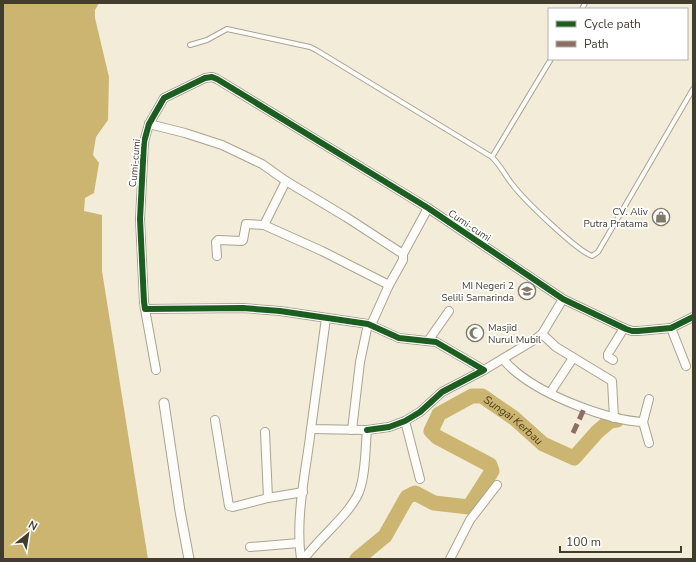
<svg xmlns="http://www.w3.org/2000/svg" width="696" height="562" viewBox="0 0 696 562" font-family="'Nunito Sans',sans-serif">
<rect width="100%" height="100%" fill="#f3ecd8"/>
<!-- water -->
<polygon fill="#ccb571" points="3,3 99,3 95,10 95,18 109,77 108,120 96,137 93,155 99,163 94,193 85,198 84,211 102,215 102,271 148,559 3,559"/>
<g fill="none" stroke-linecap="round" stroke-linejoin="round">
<!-- river -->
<path stroke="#ccb571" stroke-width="15" id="s1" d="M357,559L385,536L407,497L415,493L434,503L469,507L492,471L490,465L437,437L431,431L439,414L472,396H482L514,418L543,444L574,458L597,432L610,421L617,420"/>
<defs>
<g id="service">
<polyline points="582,9 585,3"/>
<path d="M190,45L207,40L227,29L310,47L316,50L492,157C500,165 505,175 512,184C524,200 576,250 592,256L598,252L693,89"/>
<polyline points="492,157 551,59"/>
</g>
<g id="minor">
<polyline points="149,124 185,133 222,145 262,164 286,181 346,217 403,254 403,260 389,285 371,325"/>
<polyline points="286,181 264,225 322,251 389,285"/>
<polyline points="403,254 428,208"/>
<polyline points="217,256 216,242 218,240 242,241 243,240 246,224 264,225"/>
<polyline points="145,309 156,370"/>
<polyline points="671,328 686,366"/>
<polyline points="542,334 556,347 612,381 614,418"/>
<polyline points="428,341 449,311"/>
<path d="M503,359C507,364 511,368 516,372C545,396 606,420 643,422L649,443"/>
<polyline points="613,360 608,357 608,354 624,328"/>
<polyline points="484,370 534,340 542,334 563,299"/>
<polyline points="550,393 573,358"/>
<polyline points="215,420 229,506 233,507 268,498 303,492"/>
<polyline points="405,421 420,479"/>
<polyline points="643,422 649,399"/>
<polyline points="352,430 360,362 368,324"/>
<polyline points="367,430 389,427 405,421 420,412 442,392 484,370 436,342 399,338 368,324 280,311 243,308 145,309 144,302 140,219 144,142 149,124 164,98 205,78 212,77 217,79 428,208 563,299 626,329 632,331 638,331 671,328 693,317"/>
<polyline points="265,432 268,498"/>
<polyline points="250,547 299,543"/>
<path d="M301,559C295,517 306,471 311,429"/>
<path d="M304,559C319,538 350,514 359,492C366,473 365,450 367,430L311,429L326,318"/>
<polyline points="450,559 470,520 497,485"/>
</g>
<polyline id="tertiary" points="164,403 180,511 189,559"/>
</defs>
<!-- service casing -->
<use href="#service" stroke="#a8a394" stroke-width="6"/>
<!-- minor casing -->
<use href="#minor" stroke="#a8a394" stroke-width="10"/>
<!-- tertiary casing -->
<use href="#tertiary" stroke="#a8a394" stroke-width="11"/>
<!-- service -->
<use href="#service" stroke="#fdfcf9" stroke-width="4"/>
<!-- minor -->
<use href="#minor" stroke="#fdfcf9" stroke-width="8"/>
<!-- tertiary -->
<use href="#tertiary" stroke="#fdfcf9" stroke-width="9"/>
<!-- quiet -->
<polyline stroke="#8d6e63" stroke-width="5" stroke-dasharray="10 5" stroke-linecap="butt" points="573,433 584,409"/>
<defs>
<polyline id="cycleway" points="367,430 389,427 405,421 420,412 442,392 484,370 436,342 399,338 368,324 280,311 243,308 145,309 144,302 140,219 144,142 149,124 164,98 205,78 212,77 217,79 428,208 563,299 626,329 632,331 638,331 671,328 693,317"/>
</defs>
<!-- cycleway casing -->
<use href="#cycleway" stroke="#fff" stroke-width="8"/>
<!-- cycleway -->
<use href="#cycleway" stroke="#1b5e20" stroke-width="6"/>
</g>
<!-- icons -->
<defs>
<symbol id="shop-ring" viewBox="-11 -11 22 22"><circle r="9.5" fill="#fff" stroke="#7f7a69" stroke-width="1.5"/><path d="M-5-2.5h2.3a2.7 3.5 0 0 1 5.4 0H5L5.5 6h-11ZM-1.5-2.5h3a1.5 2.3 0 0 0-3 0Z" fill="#7f7a69"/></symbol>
<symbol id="school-ring" viewBox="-11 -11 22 22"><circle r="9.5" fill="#fff" stroke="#7f7a69" stroke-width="1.5"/><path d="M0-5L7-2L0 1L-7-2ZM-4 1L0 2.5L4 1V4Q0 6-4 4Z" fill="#7f7a69"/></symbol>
<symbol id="mosque-ring" viewBox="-11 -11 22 22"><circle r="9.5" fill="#fff" stroke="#7f7a69" stroke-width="1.5"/><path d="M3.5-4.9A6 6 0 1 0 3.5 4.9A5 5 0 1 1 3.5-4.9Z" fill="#7f7a69"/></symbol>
</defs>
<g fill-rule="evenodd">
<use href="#shop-ring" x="651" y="207" width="20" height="20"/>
<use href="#school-ring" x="517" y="281" width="20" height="20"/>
<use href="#mosque-ring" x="465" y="323" width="20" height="20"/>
</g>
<g text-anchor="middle" stroke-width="3.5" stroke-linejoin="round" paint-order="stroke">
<!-- street labels -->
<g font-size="10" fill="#413c2d" stroke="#fff">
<text transform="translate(134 163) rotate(-85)" y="4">Cumi-cumi</text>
<text transform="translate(470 225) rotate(34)" y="4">Cumi-cumi</text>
</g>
<!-- poi labels -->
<g font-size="10" fill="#413c2d" stroke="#fff" text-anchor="end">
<text x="648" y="215">CV. Aliv<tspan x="648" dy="12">Putra Pratama</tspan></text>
<text x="514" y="289">MI Negeri 2<tspan x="514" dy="12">Selili Samarinda</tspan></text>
<text x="488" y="331" text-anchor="start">Masjid<tspan x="488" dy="12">Nurul Mubil</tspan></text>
</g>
<!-- water labels -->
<g font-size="11" font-style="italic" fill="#473b15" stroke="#fff">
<text dy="4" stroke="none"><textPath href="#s1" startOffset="370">Sungai Kerbau</textPath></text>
</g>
</g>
<!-- border -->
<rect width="696" height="562" fill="none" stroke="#413c2d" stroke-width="8"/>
<!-- legend -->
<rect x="548" y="8" width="140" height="52" fill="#ffffff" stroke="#b3b1ab"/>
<rect x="556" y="21" width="20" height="6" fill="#1b5e20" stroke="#b3b1ab"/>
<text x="584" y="28" font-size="12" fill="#413c2d">Cycle path</text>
<rect x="556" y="41" width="20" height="6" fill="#8d6e63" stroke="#b3b1ab"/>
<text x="584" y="48" font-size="12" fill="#413c2d">Path</text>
<!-- north arrow -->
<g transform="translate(28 534) rotate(30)" stroke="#ffffff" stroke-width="3" paint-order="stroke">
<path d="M0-3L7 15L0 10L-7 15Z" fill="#413c2d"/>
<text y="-6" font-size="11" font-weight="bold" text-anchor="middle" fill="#413c2d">N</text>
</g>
<!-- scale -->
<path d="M560 546v6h121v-6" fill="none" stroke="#413c2d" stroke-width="2"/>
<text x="566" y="546" font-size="12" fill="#413c2d" stroke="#ffffff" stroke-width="3" paint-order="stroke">100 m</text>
</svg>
